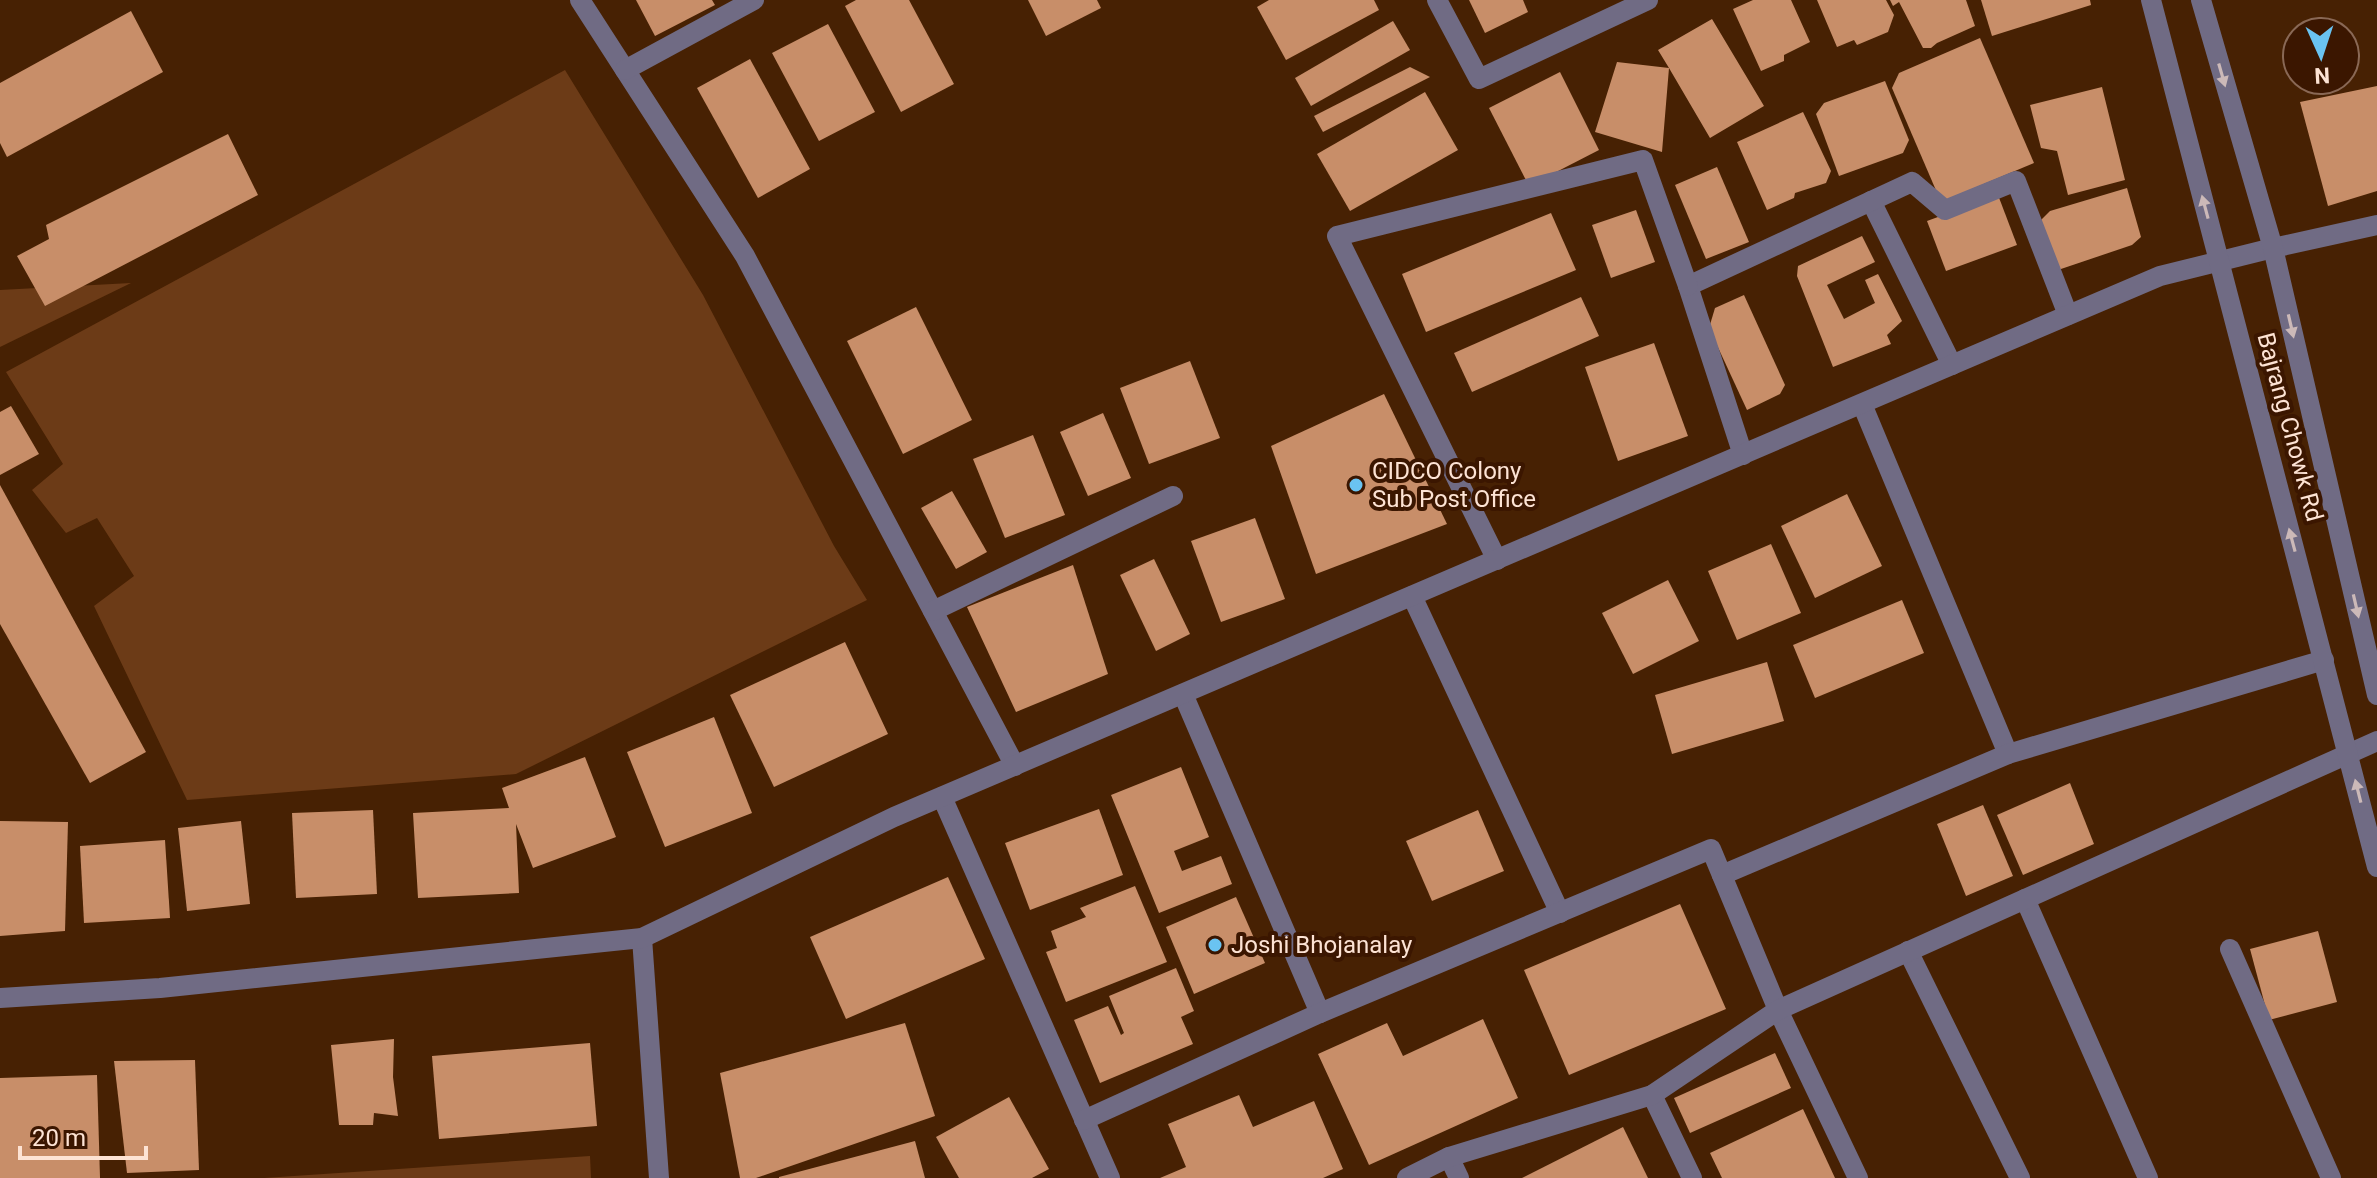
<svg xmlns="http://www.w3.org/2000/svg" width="2377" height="1178" viewBox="0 0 2377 1178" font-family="Roboto,sans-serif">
<rect width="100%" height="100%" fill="#472103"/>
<!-- green -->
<g fill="#6c3b17">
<polygon points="565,70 703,295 834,546 867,600 516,774 187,800 94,606 134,576 97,518 66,533 32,490 63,464 6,372"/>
<polygon points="131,283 0,347 0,290"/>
<polygon points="590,1156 591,1178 264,1178"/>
</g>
<!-- building -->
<g fill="#c88e69">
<polygon points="636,0 712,0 715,5 655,36"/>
<polygon points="856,0 909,0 954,84 901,112 845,6"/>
<polygon points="1028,0 1097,0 1101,8 1046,36"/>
<polygon points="1269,0 1374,0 1379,10 1286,60 1257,7"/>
<polygon points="1469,0 1523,0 1528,12 1485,33"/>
<polygon points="1753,0 1791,0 1810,42 1784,55 1784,61 1761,71 1733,9"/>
<polygon points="1817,0 1886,0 1894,15 1888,32 1857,45 1854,40 1837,47"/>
<polygon points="1890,0 1966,0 1975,26 1937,43 1931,48 1923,48 1899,2 1893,6"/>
<polygon points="1981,0 2090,0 2091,5 1992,36"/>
<polygon points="131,11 163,72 7,157 0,143 0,83"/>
<polygon points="1712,19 1764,106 1710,138 1669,68 1662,152 1595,132 1617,62 1669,68 1658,50"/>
<polygon points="1393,21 1410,50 1311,106 1295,78"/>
<polygon points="828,24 875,112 819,141 772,53"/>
<polygon points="1980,38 2034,163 1941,202 1892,88 1899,73"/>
<polygon points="750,59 810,169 758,198 697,88"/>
<polygon points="1410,67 1430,77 1323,132 1314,116"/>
<polygon points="1560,72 1599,150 1529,186 1489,108"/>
<polygon points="1885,81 1909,140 1903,153 1839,176 1816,114 1824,103"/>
<polygon points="2377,86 2377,191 2328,206 2300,102"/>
<polygon points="2102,87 2125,180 2068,195 2057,151 2041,148 2030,105"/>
<polygon points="1425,92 1458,150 1350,211 1317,154"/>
<polygon points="1803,112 1831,171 1826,183 1795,193 1794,198 1767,210 1737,142"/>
<polygon points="228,134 258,195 45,306 17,256 49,239 46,225"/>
<polygon points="1717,167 1749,242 1706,259 1675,185"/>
<polygon points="2127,188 2141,237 2132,245 2058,270 2041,220 2050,211"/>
<polygon points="1998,195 2017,245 1946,271 1927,221"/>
<polygon points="1636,210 1655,262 1611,278 1592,225"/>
<polygon points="1551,213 1576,270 1426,332 1402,274"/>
<polygon points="1862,236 1875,262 1827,285 1844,319 1875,303 1865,280 1878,274 1902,321 1887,335 1891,344 1833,367 1797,276 1798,266"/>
<polygon points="1744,295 1785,385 1780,394 1747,410 1709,328 1715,308"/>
<polygon points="1581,297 1599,336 1472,392 1454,353"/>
<polygon points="916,307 972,420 903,454 847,341"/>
<polygon points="1654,343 1688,436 1618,461 1585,367"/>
<polygon points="1190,361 1220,438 1149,464 1120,388"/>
<polygon points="1384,394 1447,524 1316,574 1271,446"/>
<polygon points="11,406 39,454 0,475 0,412"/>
<polygon points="1103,413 1131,478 1088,496 1060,432"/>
<polygon points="1033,435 1065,515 1005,538 973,459"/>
<polygon points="0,485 146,752 90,783 0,624"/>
<polygon points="952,491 987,552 956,569 921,508"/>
<polygon points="1847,494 1882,566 1815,598 1781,526"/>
<polygon points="1255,518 1285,599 1221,622 1191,541"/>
<polygon points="1771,544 1801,613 1737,640 1708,571"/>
<polygon points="1154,559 1190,634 1156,651 1120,575"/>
<polygon points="1073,565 1108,674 1016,712 967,607"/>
<polygon points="1668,580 1699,641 1633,674 1602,613"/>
<polygon points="1902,600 1924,653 1815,698 1793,645"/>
<polygon points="845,642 888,734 774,787 730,695"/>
<polygon points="1767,662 1784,721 1672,754 1655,695"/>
<polygon points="714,717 752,813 665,847 627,752"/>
<polygon points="585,757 616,837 533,868 516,824 519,893 418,898 413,813 509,808 502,788"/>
<polygon points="1181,767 1209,837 1174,851 1182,871 1221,856 1232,884 1159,913 1111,795"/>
<polygon points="2070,783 2094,844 2023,875 1997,815"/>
<polygon points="1983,805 2013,876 1966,896 1937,824"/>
<polygon points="1099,809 1123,875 1030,910 1005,843"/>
<polygon points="373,810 377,894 296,898 292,813"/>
<polygon points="1478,810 1504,871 1432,901 1406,841"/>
<polygon points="0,821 68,822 65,931 0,936"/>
<polygon points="241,821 250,904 187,911 178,828"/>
<polygon points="165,840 170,918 84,923 80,846"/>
<polygon points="948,877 985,959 846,1019 810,937"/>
<polygon points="1135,886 1167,962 1066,1002 1046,952 1057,948 1051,931 1086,917 1080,908"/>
<polygon points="1236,897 1265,963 1194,994 1166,927"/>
<polygon points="1680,904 1726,1009 1569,1075 1524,970"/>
<polygon points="2318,931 2337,1002 2269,1020 2250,949"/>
<polygon points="1176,968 1194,1011 1181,1017 1193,1044 1100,1083 1074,1020 1108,1006 1121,1035 1124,1033 1109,996"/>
<polygon points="1483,1019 1518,1098 1369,1165 1318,1054 1387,1023 1403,1056"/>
<polygon points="905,1023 935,1116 756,1178 740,1178 720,1073"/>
<polygon points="394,1039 393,1077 398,1116 374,1113 373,1125 339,1125 331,1045"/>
<polygon points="590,1043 597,1126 439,1139 432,1056"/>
<polygon points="1775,1053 1791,1088 1690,1133 1674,1098"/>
<polygon points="195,1060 199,1170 127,1173 114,1061"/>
<polygon points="97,1075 100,1178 0,1178 0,1078"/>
<polygon points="1239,1095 1253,1127 1314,1101 1343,1169 1323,1178 1160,1178 1186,1167 1168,1124"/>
<polygon points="1009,1097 1049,1169 1032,1178 959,1178 936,1137"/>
<polygon points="1803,1109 1835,1178 1722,1178 1710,1153"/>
<polygon points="1623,1127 1648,1178 1522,1178"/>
<polygon points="915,1141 925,1178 779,1178 779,1177"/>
</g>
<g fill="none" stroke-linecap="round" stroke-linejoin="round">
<!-- minor -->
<g stroke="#706b84" stroke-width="20">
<polyline points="580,0 745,256 1015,766"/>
<polyline points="1437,0 1479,79 1648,0"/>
<polyline points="625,70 754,0"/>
<polyline points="1871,201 1952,365"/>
<polyline points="1862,404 2008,754"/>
<polyline points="1743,455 1688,286 1912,182 1945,210 2016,181 2068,315"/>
<polyline points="1497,560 1337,236 1643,160 1688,286"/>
<polyline points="1412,596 1560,913"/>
<polyline points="933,611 1173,496"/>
<polyline points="1183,694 1320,1013"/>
<polyline points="942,797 1110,1178"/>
<polyline points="1722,875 2008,754 2324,660"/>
<polyline points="2025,899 2148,1178"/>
<polyline points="642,938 659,1178"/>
<polyline points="2230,949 2331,1178"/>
<polyline points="1908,951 2020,1178"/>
<polyline points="0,998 160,988 642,938 894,817 2160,276 2273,248 2377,225"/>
<polyline points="1652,1095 1692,1178"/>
<polyline points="1084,1120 1320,1013 1711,849 1778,1010 1858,1178"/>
<polyline points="1449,1157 1459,1178"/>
<polyline points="1407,1178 1449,1157 1652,1095 1778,1010 2377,741"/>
</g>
<!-- tertiary -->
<g stroke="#706b84" stroke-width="20">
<polyline points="2151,0 2377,867"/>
<polyline points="2201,0 2273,248 2377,695"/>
</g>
</g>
<!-- one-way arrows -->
<defs><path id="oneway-solid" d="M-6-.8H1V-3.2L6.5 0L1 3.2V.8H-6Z" transform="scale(2)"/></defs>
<g fill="#ccb9b8">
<use href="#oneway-solid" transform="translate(2222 75) rotate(74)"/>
<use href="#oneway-solid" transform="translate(2205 207) rotate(-105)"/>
<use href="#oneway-solid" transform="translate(2291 326) rotate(77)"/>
<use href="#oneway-solid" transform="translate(2292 540) rotate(-105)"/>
<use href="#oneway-solid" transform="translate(2356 606) rotate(77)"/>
<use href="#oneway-solid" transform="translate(2358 791) rotate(-104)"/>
</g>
<!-- markers -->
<g fill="#6ac3f1" stroke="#3b1600" stroke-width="3">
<circle cx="1356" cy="485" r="8"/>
<circle cx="1215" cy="945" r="8"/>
</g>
<g text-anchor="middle" stroke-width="8" stroke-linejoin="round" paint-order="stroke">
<!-- street labels -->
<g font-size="24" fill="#fde3d4" stroke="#3b1600">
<text transform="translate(2290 427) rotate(75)" y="8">Bajrang Chowk Rd</text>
</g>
<!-- poi labels -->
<g font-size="24" fill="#fde3d4" stroke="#3b1600" text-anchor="start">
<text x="1372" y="479">CIDCO Colony<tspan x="1372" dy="28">Sub Post Office</tspan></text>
<text x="1231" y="953">Joshi Bhojanalay</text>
</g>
</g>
<!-- north arrow -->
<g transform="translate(2321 56) rotate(177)"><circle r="38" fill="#3b1600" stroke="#896855" stroke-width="2"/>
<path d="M0-6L14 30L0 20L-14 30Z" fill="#6ac3f1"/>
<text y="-12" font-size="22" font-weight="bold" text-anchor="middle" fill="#fde3d4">N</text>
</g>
<!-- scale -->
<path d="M20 1146v12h126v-12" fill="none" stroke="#fde3d4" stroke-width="4"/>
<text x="32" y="1146" font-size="24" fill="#fde3d4" stroke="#3b1600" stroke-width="6" paint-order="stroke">20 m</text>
</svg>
